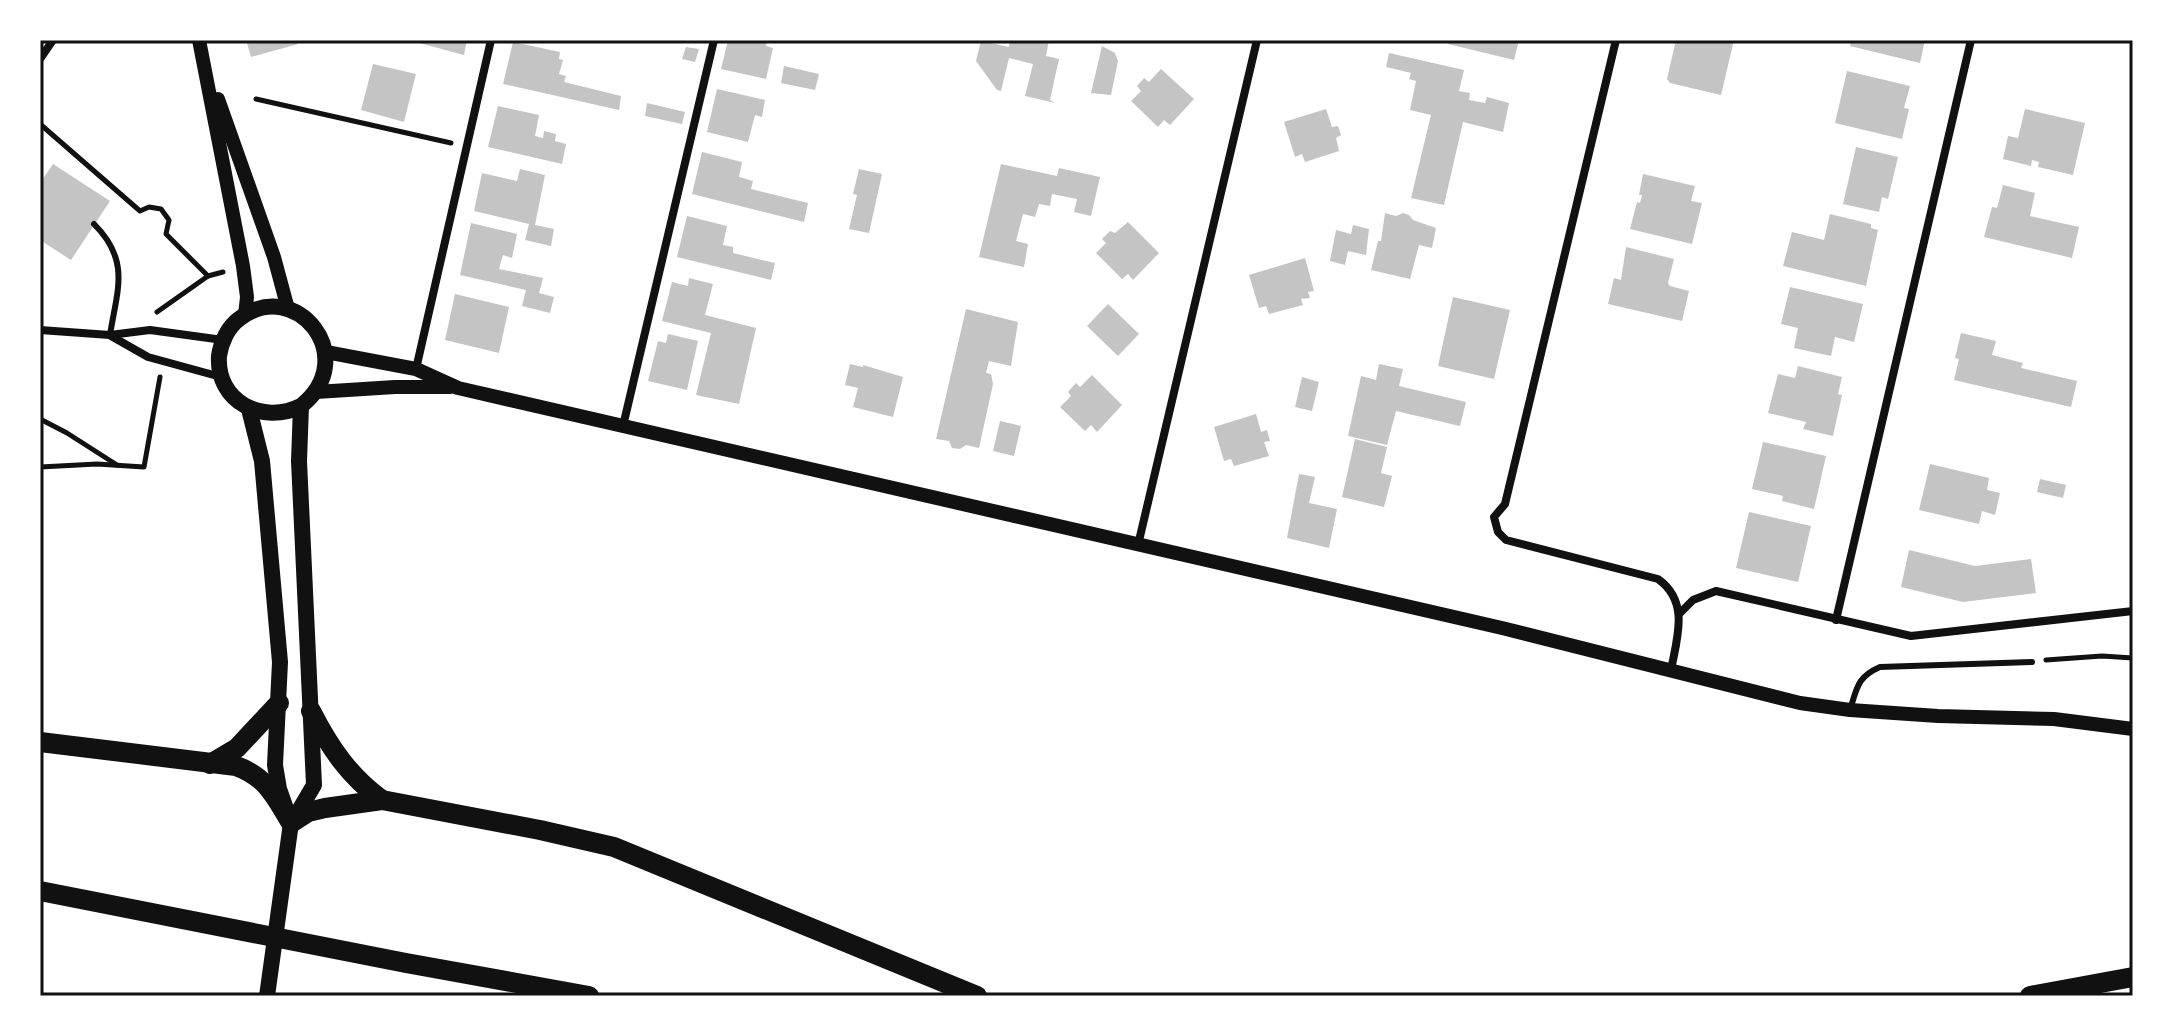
<svg xmlns="http://www.w3.org/2000/svg" width="2173" height="1036" viewBox="0 0 2173 1036" font-family="'Archivo Narrow',sans-serif">
<rect width="100%" height="100%" fill="#fff"/>
<!-- building -->
<g fill="#c4c4c4">
<polygon points="246,40 297,40 298,44 251,57"/>
<polygon points="408,40 467,40 464,55"/>
<polygon points="728,40 767,40 766,46 773,48 766,79 721,69"/>
<polygon points="1010,40 1049,40 1046,56 1059,59 1050,100 1055,103 1025,96 1033,64 1009,58 1001,91 997,90 976,61 981,41 1009,47"/>
<polygon points="1449,40 1519,40 1514,60 1448,44"/>
<polygon points="1676,40 1734,40 1721,95 1670,83 1667,79"/>
<polygon points="1851,40 1925,40 1920,63 1850,46"/>
<polygon points="513,42 560,52 559,59 563,60 559,74 566,76 564,82 621,96 619,110 503,84"/>
<polygon points="1102,46 1115,53 1118,61 1111,95 1091,93"/>
<polygon points="686,47 699,49 695,62 682,59"/>
<polygon points="1389,53 1464,70 1459,91 1470,93 1469,100 1485,103 1487,97 1509,103 1503,132 1463,122 1444,205 1411,198 1431,115 1410,110 1416,81 1409,79 1411,73 1386,67"/>
<polygon points="373,64 416,74 404,122 361,110"/>
<polygon points="784,66 819,74 815,90 781,83"/>
<polygon points="1161,69 1194,99 1170,125 1164,120 1158,127 1131,101 1141,91 1137,86 1144,78 1149,82"/>
<polygon points="1847,71 1910,86 1904,108 1909,109 1902,139 1835,123"/>
<polygon points="717,89 765,100 762,117 755,115 748,142 707,132"/>
<polygon points="647,103 685,112 682,124 645,116"/>
<polygon points="498,106 539,115 535,136 543,138 544,131 556,134 555,141 566,144 562,164 488,147"/>
<polygon points="1326,109 1332,127 1338,126 1341,135 1336,138 1339,151 1305,162 1302,154 1295,157 1284,122"/>
<polygon points="2025,109 2085,123 2073,175 2038,167 2039,162 2032,160 2031,166 2003,159 2008,136 2018,138"/>
<polygon points="1856,147 1898,157 1888,199 1882,197 1879,212 1843,204"/>
<polygon points="702,152 742,162 739,177 753,181 751,189 808,203 804,222 692,194"/>
<polygon points="53,164 110,201 71,260 40,240 40,183"/>
<polygon points="1001,164 1057,176 1059,168 1100,177 1091,216 1074,212 1077,199 1052,194 1050,206 1039,204 1035,217 1023,214 1016,241 1028,244 1024,267 979,257"/>
<polygon points="520,169 545,175 535,225 554,229 551,246 525,240 529,224 474,211 482,173 517,181"/>
<polygon points="859,169 882,174 869,233 849,229 857,195 853,194"/>
<polygon points="1643,174 1695,186 1691,201 1702,203 1692,244 1630,229 1637,202 1640,203 1642,195 1639,195"/>
<polygon points="2003,185 2035,193 2030,216 2079,227 2072,258 1984,237 1992,207 1997,208"/>
<polygon points="1385,213 1396,216 1403,213 1409,215 1413,220 1436,228 1432,248 1419,245 1410,279 1371,270 1378,241 1381,241"/>
<polygon points="1830,214 1871,224 1871,228 1878,230 1866,286 1783,266 1792,232 1824,240"/>
<polygon points="687,216 727,226 723,245 733,247 733,253 775,263 771,280 677,257"/>
<polygon points="1128,222 1159,253 1133,280 1128,274 1122,279 1096,253 1106,243 1102,239 1110,231 1115,233"/>
<polygon points="471,223 517,234 512,258 503,255 499,269 543,278 539,293 554,297 550,313 522,306 526,290 460,275"/>
<polygon points="1353,225 1369,229 1366,255 1348,251 1345,265 1330,261 1336,230 1351,234"/>
<polygon points="1626,247 1674,259 1668,283 1670,286 1689,291 1682,321 1608,304 1614,278 1621,280"/>
<polygon points="1305,258 1314,291 1308,292 1310,298 1301,299 1303,305 1269,314 1266,306 1259,308 1249,275"/>
<polygon points="689,278 713,284 705,315 756,328 739,404 696,395 711,333 662,321 672,282 688,286"/>
<polygon points="1790,287 1863,304 1854,342 1835,337 1831,356 1794,348 1798,328 1781,324"/>
<polygon points="455,294 509,307 499,353 445,340"/>
<polygon points="1453,297 1510,310 1494,379 1438,366"/>
<polygon points="1108,304 1139,334 1118,356 1087,326"/>
<polygon points="966,309 1018,322 1011,366 989,361 986,373 991,374 993,384 979,448 966,445 960,449 952,448 949,441 936,439"/>
<polygon points="1961,333 1996,341 1992,355 2023,363 2021,368 2077,381 2071,407 1954,380 1959,359 1955,358"/>
<polygon points="668,334 698,341 687,390 648,381 658,341 666,343"/>
<polygon points="850,364 863,367 863,365 903,377 893,417 853,407 858,388 845,385"/>
<polygon points="1379,364 1403,369 1399,386 1466,402 1460,426 1396,411 1387,445 1348,436 1361,376 1376,380"/>
<polygon points="1798,366 1842,377 1838,394 1842,395 1833,436 1803,429 1806,422 1768,413 1778,374 1795,378"/>
<polygon points="1092,375 1122,405 1097,432 1091,425 1085,431 1060,407 1071,396 1068,392 1076,383 1080,387"/>
<polygon points="1302,377 1319,382 1312,411 1295,407"/>
<polygon points="1256,414 1261,432 1267,430 1270,441 1264,442 1269,456 1234,466 1231,459 1224,461 1214,427"/>
<polygon points="1000,421 1021,426 1014,456 993,451"/>
<polygon points="1355,439 1387,447 1381,473 1392,476 1384,507 1342,497"/>
<polygon points="1763,442 1826,456 1814,509 1782,501 1783,496 1752,489"/>
<polygon points="1930,464 1989,478 1987,490 2000,493 1995,515 1982,511 1979,524 1919,510"/>
<polygon points="1299,474 1315,477 1309,503 1337,509 1329,548 1287,538"/>
<polygon points="2040,479 2066,485 2063,498 2037,492"/>
<polygon points="1749,512 1811,526 1798,582 1736,568"/>
<polygon points="1909,550 1975,566 2031,559 2036,593 1963,602 1901,587"/>
</g>
<g fill="none" stroke-linecap="round" stroke-linejoin="round">
<!-- path -->
<g stroke="#111" stroke-width="5">
<polyline points="256,99 451,143"/>
<polyline points="40,124 140,211 149,207 161,209 169,220 166,234 208,276"/>
<polyline points="157,312 208,276 223,272"/>
<polyline points="40,419 67,433 117,465"/>
<polyline points="40,467 97,464 144,467 160,377"/>
<polyline points="2046,660 2102,656 2133,658"/>
</g>
<!-- service -->
<g stroke="#111" stroke-width="6">
<path d="M94,224C131,261 117,290 110,335"/>
<path d="M1850,710C1857,688 1857,677 1880,667L2032,662"/>
</g>
<!-- minor -->
<g stroke="#111" stroke-width="8">
<path d="M1616,40L1505,504L1494,517L1498,532L1506,540L1658,579C1690,602 1677,638 1671,670"/>
<polyline points="40,59 53,40"/>
<polyline points="40,330 110,335 150,330 223,340"/>
<polyline points="111,336 148,357 221,377"/>
<polyline points="416,369 491,40"/>
<polyline points="623,426 714,40"/>
<polyline points="1138,545 1257,40"/>
<polyline points="1680,613 1693,600 1716,591 1911,636 2133,611"/>
<polyline points="1836,620 1971,40"/>
</g>
<!-- tertiary -->
<g stroke="#111" stroke-width="14">
<polyline points="199,40 243,266 247,297 245,315"/>
<polyline points="218,99 274,257 288,309"/>
<polyline points="326,352 416,369 458,388 1502,628 1800,703 1850,710 1938,716 2054,719 2133,729"/>
<polyline points="316,392 395,387 450,387"/>
</g>
<!-- secondary -->
<g stroke="#111" stroke-width="16">
<polyline points="249,409 262,461 280,662 275,765 279,789 291,823 267,996"/>
<path d="M294,819L314,785L299,461L301,406C362,358 296,275 239,319C228,327 221,342 219,356C216,402 263,425 301,406"/>
</g>
<!-- primary -->
<g stroke="#111" stroke-width="20">
<path d="M311,711C330,748 349,776 382,800"/>
<path d="M40,742L236,766C267,777 275,797 291,823L308,812L325,808L382,800L540,830L614,847L977,996"/>
<polyline points="210,764 237,748 279,703"/>
<polyline points="40,891 406,963 589,996"/>
<polyline points="2030,996 2133,977"/>
</g>
</g>
<!-- border -->
<rect width="2173" height="1036" fill="none" stroke="#ffffff" stroke-width="84"/>
<rect x="42" y="42" width="2089" height="952" fill="none" stroke="#111" stroke-width="3"/>
</svg>
